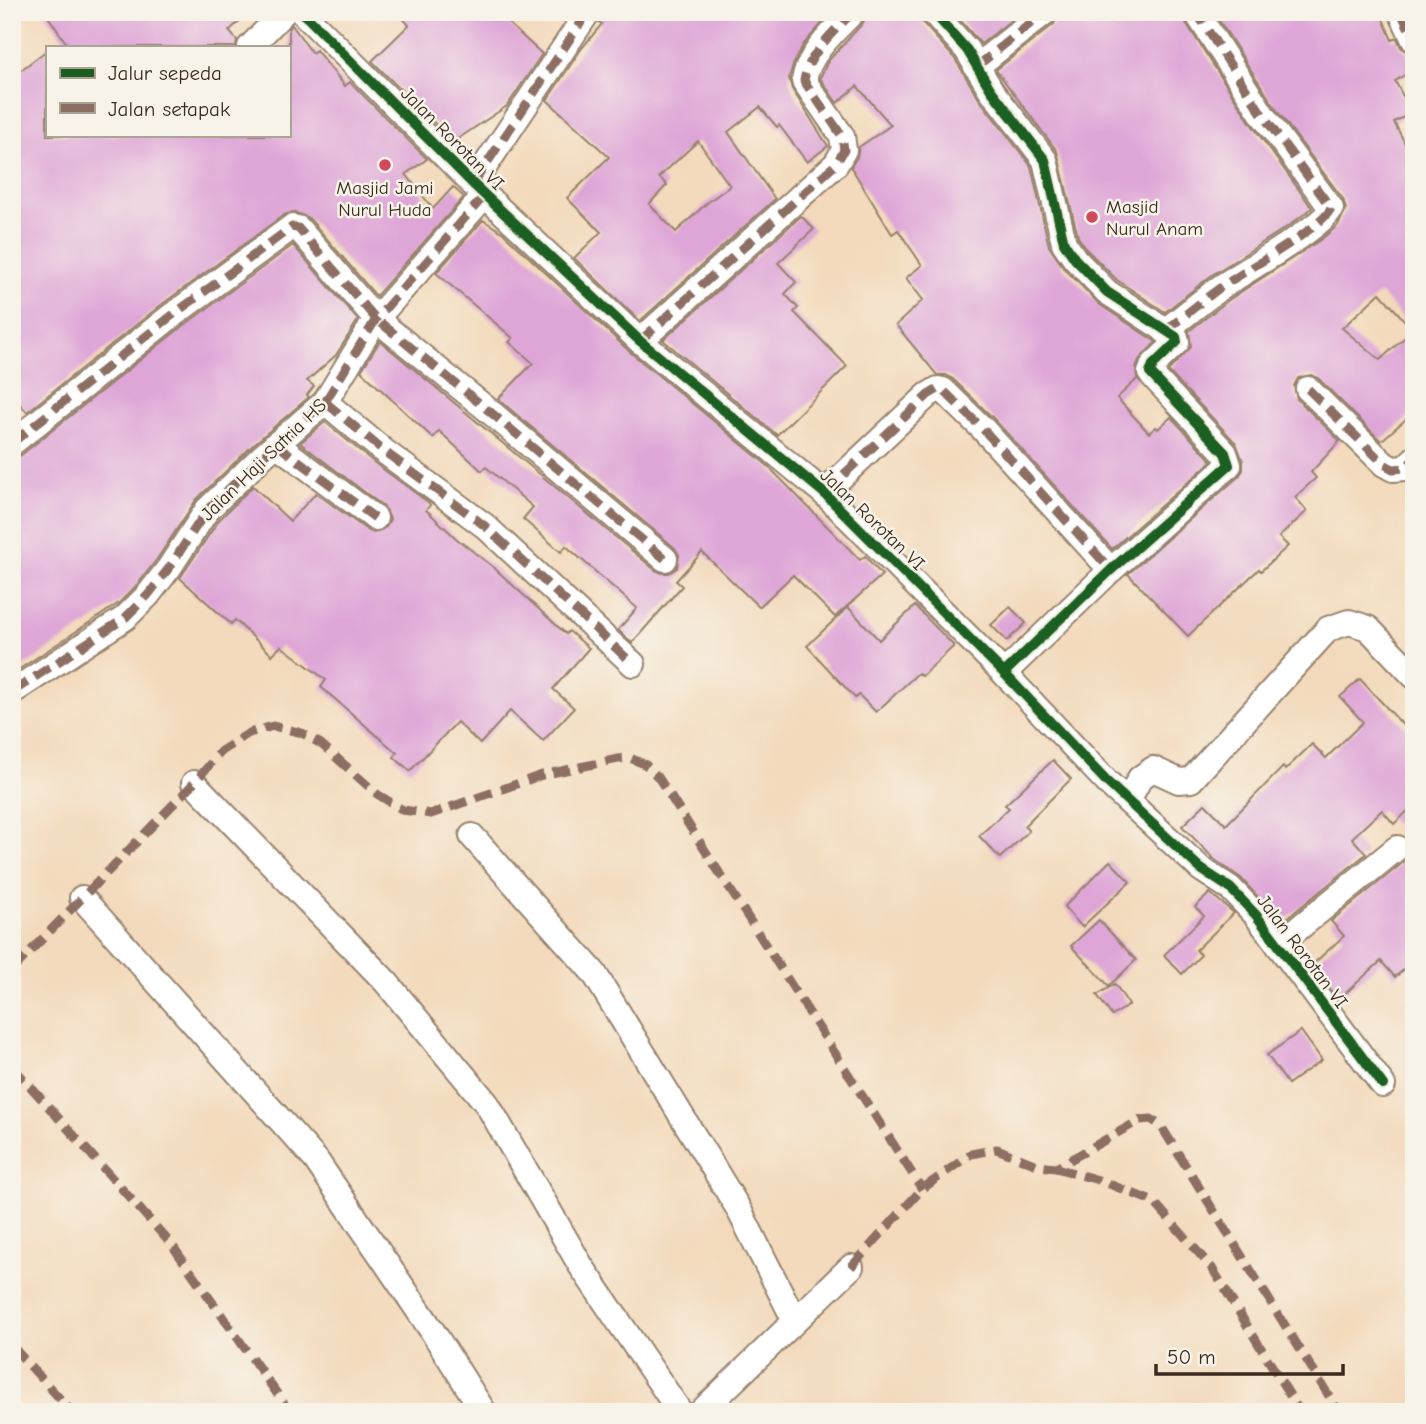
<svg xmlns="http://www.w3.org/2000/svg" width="1426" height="1424" viewBox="0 0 1426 1424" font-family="'Comic Neue',sans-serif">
<rect width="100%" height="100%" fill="#f7f3e8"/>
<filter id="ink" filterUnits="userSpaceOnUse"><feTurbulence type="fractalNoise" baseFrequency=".0143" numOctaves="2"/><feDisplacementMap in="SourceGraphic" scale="14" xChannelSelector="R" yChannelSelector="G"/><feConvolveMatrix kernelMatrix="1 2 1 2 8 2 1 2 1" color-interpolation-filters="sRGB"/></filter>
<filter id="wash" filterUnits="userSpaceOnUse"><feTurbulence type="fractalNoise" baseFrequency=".00686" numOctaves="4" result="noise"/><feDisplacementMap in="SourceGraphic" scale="28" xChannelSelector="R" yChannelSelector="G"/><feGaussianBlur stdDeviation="1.57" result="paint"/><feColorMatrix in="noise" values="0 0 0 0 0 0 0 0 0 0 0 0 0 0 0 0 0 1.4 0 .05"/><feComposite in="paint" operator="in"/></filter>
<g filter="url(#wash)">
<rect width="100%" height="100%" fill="#f3dabc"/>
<g id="blocks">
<!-- building -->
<g fill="#dea5d7" fill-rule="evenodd">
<polygon points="45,12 249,12 229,31 237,40 236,47 69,47"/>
<polygon points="397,12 496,12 542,54 507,106 453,142 372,61 409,25"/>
<path d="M603,12H832L803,45L793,65L789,78L792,89L828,146L807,162L779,125L777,127L760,107L728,132L775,199L640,321L574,258L601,232L567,198L609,157L547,100L582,48L602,24L599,22ZM698,141L730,186L708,202L676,232L649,204L667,185L659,177Z"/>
<polygon points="867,12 919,12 922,22 955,59 979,99 1031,166 1049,246 1063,267 1099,304 1156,342 1139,360 1136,368 1137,379 1117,398 1149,433 1156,427 1158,429 1171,417 1212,461 1112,549 994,419 953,379 946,375 937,375 896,325 923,300 906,278 922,265 898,230 892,234 851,167 857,157 859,147 891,125 857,86 837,103 820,78 828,61 863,23"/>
<polygon points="953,12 1021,12 981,44"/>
<polygon points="1060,12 1179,12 1252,125 1312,208 1290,225 1212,275 1165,312 1117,280 1087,250 1078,237 1057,151 996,70 1054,24"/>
<path d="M1216,12H1380L1392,40L1397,38L1401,47L1409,53L1411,71L1395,81L1412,113L1394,122L1414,161V412L1381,441L1318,378L1311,375L1298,378L1294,386L1297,399L1340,441L1311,472L1316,478L1295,497L1307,511L1279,537L1288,546L1261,571L1259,569L1188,636L1128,574L1239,476L1243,470V461L1236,443L1168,371L1191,347L1189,331L1230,299L1323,238L1338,225L1346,209L1343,199L1276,109L1215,14ZM1380,293L1413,330L1380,360L1342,328Z"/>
<polygon points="292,25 312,53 316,50 345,86 350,82 427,159 406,174 433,209 453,187 464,197 376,296 309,218 294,212 284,215 161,305 27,412 12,396 12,77 47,50 47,135 289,135 289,28"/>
<polygon points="801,216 814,229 778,263 796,282 785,294 798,308 794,312 847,366 777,435 663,340"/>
<polygon points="483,220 502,232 630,352 768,466 860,560 865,556 882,575 835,617 793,575 759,607 702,552 676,581 682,586 632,643 618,630 637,608 566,546 561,552 523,519 533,507 486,467 482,471 439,431 433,438 361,371 380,341 655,570 662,573 669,573 677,568 679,555 675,548 498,399 533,363 509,342 513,338 436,273"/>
<polygon points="293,245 358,320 336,355 307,381 314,386 307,395 309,397 254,444 196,500 157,559 137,585 119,603 12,674 12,458 21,455 179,329"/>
<polygon points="325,422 376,464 429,503 430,505 426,510 457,539 492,566 566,634 569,631 589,648 553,689 574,708 543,741 510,711 480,744 457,722 410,771 394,757 397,753 321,687 326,680 281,646 272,655 235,620 231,624 180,578 219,520 253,486 290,521 316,493 367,530 374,533 386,527 390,519 384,507 300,443"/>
<polygon points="915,606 954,646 922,676 918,673 876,712 859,695 855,698 807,646 848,607 879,640"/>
<polygon points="1010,607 1026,623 1007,641 991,625"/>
<polygon points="1360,679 1414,737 1414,805 1394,824 1382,810 1352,838 1366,854 1281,923 1241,878 1215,860 1182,826 1205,804 1226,825 1283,767 1285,770 1312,744 1326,758 1363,722 1340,697"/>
<polygon points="1053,760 1071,779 1024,826 1029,831 1000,858 979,836 1009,808 1005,805"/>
<polygon points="1414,837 1414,961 1395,977 1381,961 1338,1000 1312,965 1344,936 1331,921 1406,860 1411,853 1410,841"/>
<polygon points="1110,861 1130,882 1082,927 1064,907"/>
<polygon points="1210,893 1234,913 1196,950 1201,955 1182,974 1164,955 1204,916 1195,907"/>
<polygon points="1099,920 1136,960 1109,986 1071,946"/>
<polygon points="1115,984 1129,1005 1112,1016 1097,995"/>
<polygon points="1301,1031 1322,1060 1288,1084 1267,1055"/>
</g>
</g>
</g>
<g filter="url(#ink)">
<use href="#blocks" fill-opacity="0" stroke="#97826d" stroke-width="2"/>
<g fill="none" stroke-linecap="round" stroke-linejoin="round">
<defs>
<g id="street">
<polyline points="302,12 473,184 640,341 824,493 1004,673 1107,782 1201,869 1230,888 1256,915 1383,1085"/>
<polyline points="933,12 967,50 991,90 1045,160 1064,243 1075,259 1107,292 1176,337 1177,342 1153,365 1150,373 1225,453 1229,465 1111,570 1004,673"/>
<polyline points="1401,12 1414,40"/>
<polyline points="250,47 284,12"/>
<polyline points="976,67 1045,12"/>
<polyline points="473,184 588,12"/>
<path d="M1165,331C1184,316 1202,301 1221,287C1241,273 1325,226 1331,208L1264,117L1196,12"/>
<path d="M640,341L836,164L844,150L842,136L804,81C807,55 835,30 853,12"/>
<polyline points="1308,389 1384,464 1393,469 1405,468 1414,459"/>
<polyline points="325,402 385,452 485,526 633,664"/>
<polyline points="12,443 170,317 292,227 298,228 376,319 488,410 665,559"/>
<polyline points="276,444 375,518"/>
<polyline points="824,493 928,395 938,389 943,390 983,429 1111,570"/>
<polyline points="12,692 125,618 148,595 169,568 207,510 264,455 325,402 376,319 485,195"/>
<polyline points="194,783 386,982 487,1104 581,1266 680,1412"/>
<polyline points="1128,801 1140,778 1153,769 1179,781 1191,780 1328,629 1349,622 1368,628 1414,676"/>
<polyline points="472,836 594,973 738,1208 795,1321"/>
<polyline points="82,898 316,1160 431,1329 484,1412"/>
<polyline points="1278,945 1397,848"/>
<polyline points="701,1412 851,1267"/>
</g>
</defs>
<!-- street casing -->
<use href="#street" stroke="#97826d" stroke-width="28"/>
<!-- street -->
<use href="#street" stroke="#fff" stroke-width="24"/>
<!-- quiet -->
<g stroke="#8d6e63" stroke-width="9" stroke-dasharray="18 9" stroke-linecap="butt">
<polyline points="1401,12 1414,40"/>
<polyline points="976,67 1045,12"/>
<polyline points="473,184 588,12"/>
<path d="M1165,331C1184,316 1202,301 1221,287C1241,273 1325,226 1331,208L1264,117L1196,12"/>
<path d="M640,341L836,164L844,150L842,136L804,81C807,55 835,30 853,12"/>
<polyline points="1308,389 1384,464 1393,469 1405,468 1414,459"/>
<polyline points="325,402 385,452 485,526 633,664"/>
<polyline points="12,443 170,317 292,227 298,228 376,319 488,410 665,559"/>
<polyline points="276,444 375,518"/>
<polyline points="824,493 928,395 938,389 943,390 983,429 1111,570"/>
<polyline points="12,692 125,618 148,595 169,568 207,510 264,455 325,402 376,319 485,195"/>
<polyline points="12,970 194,783 221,751 249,733 273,726 302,733 321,744 377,794 403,810 431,814 542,775 618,759 630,758 646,765 658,777 922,1189"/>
<polyline points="12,1066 172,1245 290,1412"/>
<polyline points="1056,1168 1102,1181 1154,1202 1212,1268 1300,1412"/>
<polyline points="851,1267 922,1189 971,1154 997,1149 1039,1166 1056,1168 1140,1120 1151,1119 1161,1126 1339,1412"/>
<polyline points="12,1346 72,1412"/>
</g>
<defs>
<g id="cycleway">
<polyline points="302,12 473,184 640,341 824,493 1004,673 1107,782 1201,869 1230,888 1256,915 1383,1085"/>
<polyline points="933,12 967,50 991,90 1045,160 1064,243 1075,259 1107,292 1176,337 1177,342 1153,365 1150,373 1225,453 1229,465 1111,570 1004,673"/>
</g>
</defs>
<!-- cycleway casing -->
<use href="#cycleway" stroke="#f7f3e8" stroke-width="15"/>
<!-- cycleway -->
<use href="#cycleway" stroke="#1b5e20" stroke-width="10"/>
</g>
</g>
<!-- markers -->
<g fill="#d1495b" stroke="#f7f3e8" stroke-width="2.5">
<circle cx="385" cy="165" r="7"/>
<circle cx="1092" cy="217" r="7"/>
</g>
<g text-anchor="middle" stroke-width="5" stroke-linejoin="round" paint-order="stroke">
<!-- street labels -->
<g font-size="19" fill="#3b2a1e" stroke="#f7f3e8">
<text transform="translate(453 138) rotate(45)" y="7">Jalan Rorotan VI</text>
<text transform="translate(263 459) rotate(-44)" y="7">Jalan Haji Satria HS</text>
<text transform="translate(873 519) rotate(44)" y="7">Jalan Rorotan VI</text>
<text transform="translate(1303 951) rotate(53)" y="7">Jalan Rorotan VI</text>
</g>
<!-- poi labels -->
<g font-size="19" fill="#3b2a1e" stroke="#f7f3e8">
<text x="385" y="194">Masjid Jami<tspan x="385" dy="22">Nurul Huda</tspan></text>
<text x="1106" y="213" text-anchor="start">Masjid<tspan x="1106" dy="22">Nurul Anam</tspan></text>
</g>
</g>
<!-- margin -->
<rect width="1426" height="1424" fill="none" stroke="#f7f3e8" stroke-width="42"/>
<!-- legend -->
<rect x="46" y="46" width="245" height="91" fill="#f7f3e8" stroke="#aca397" stroke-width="2"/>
<rect x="60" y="68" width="35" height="10" fill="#1b5e20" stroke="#aca397" stroke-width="2"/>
<text x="108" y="80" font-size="21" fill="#3b2a1e">Jalur sepeda</text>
<rect x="60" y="103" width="35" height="10" fill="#8d6e63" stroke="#aca397" stroke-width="2"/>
<text x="108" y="116" font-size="21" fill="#3b2a1e">Jalan setapak</text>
<!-- scale -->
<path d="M1156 1364v10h187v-10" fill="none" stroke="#3b2a1e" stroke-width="3.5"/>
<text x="1167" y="1364" font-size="21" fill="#3b2a1e" stroke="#f7f3e8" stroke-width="5" paint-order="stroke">50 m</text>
</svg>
